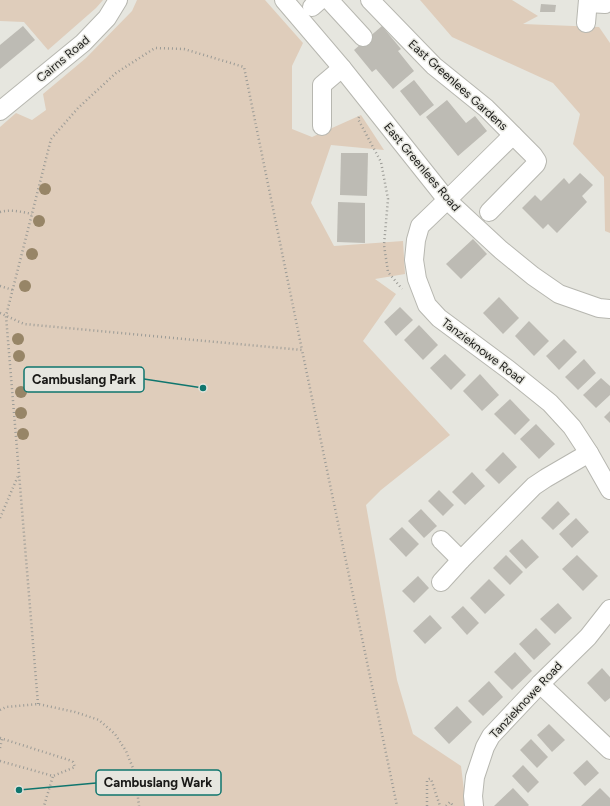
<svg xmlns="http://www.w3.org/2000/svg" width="610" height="806" viewBox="0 0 610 806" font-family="Figtree,sans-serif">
<rect width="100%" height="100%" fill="#e6e6df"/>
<!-- green -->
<g fill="#dfcdbb">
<polygon points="0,0 103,0 96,8 48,50 24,22 0,21"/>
<polygon points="137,0 265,0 303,43 292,66 292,129 312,137 361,115 384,150 331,145 311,203 334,246 403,241 405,274 375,279 396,294 363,341 450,435 381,490 366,505 397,680 413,734 461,766 466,806 0,806 0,127 16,113 32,120 46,110 43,94 86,58 132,11"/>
<polygon points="420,0 512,0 538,16 523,24 599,27 610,43 610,233 605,231 604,177 573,144 580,114 553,83 452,37"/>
</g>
<!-- building -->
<g fill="#bdbbb4">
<polygon points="541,4 556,5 555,12 540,12"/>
<polygon points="23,26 35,40 0,69 0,45"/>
<polygon points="382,26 401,49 398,51 414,71 393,89 376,69 372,72 354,50"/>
<polygon points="414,80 434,105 420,116 400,91"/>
<polygon points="447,100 466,123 475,116 487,131 458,156 426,117"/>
<polygon points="341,153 368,153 367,196 340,195"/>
<polygon points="580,173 593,185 582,196 587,202 557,233 548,224 543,229 522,208 535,195 541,201 564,178 569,184"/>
<polygon points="338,202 365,203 365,243 337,242"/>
<polygon points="473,239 487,254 461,279 446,264"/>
<polygon points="499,297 519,318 503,334 483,313"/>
<polygon points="400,307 413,320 396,336 384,322"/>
<polygon points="529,321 549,341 534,356 515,336"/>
<polygon points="419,325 438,345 423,360 404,340"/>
<polygon points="564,339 577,352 559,370 546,356"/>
<polygon points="445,354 466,375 451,390 430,368"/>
<polygon points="584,359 596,373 578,390 565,377"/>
<polygon points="480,374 499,395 482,411 463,391"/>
<polygon points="601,378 610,386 610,395 596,408 583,395"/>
<polygon points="510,399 530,420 515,435 494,414"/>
<polygon points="610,411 610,423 604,417"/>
<polygon points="536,424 555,444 539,459 520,439"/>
<polygon points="503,452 517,467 499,484 485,470"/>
<polygon points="472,472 485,486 465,505 452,492"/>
<polygon points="439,490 454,505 443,516 428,501"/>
<polygon points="558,501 570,514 553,530 541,518"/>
<polygon points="421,509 437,526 424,538 408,521"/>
<polygon points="576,518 589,532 572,548 559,534"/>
<polygon points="402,527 419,544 406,557 389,539"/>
<polygon points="522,539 539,557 526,569 509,551"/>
<polygon points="506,555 523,572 510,585 493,568"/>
<polygon points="577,555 598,576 583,591 562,569"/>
<polygon points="418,576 429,588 414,603 402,591"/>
<polygon points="489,579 505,595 485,614 470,598"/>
<polygon points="558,603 572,618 555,634 540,619"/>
<polygon points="463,606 479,623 467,635 451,617"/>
<polygon points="430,615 442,628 425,644 413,631"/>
<polygon points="536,628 551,644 534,660 519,644"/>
<polygon points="515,652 532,671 512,690 494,672"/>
<polygon points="602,668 610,677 610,698 605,702 587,683"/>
<polygon points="489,681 503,697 483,716 468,701"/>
<polygon points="457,706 472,722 449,744 434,728"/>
<polygon points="549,724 565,740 552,752 537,735"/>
<polygon points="531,739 548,757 537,768 520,750"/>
<polygon points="587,760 599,773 585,786 573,773"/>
<polygon points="523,765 539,782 528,793 512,776"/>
<polygon points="513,788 529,805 528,806 494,806"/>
<polygon points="600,788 610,798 610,806 581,806"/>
</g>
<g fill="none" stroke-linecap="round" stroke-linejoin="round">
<defs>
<g id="minor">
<polyline points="284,0 342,68 447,200 501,250 533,276 559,294 599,308 610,309"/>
<polyline points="329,0 363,37"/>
<polyline points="370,0 434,66 486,108 533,155 537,161 536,164 489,212"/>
<polyline points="588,3 605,4"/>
<polyline points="312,7 320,0"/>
<polyline points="586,23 588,0"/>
<polyline points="0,111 83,43 107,18 118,0"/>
<polyline points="322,126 322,85 342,68"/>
<polyline points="513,135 447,200 420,226 416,240 414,260 417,279 427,305 439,318 509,370 550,403 572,427 589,453 610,490"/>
<polyline points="441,540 461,560"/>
<polyline points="441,582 461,560 534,486 546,478 589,453"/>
<polyline points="540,684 610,750"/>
<polyline points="474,806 473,796 475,777 485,747 491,736 540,684 588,637 610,609"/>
</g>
</defs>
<!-- minor casing -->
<use href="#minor" stroke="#b7b7b0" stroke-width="20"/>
<!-- path -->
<g stroke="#9b9b96" stroke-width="2.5" stroke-dasharray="1 3" stroke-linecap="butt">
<polyline points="359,117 358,119 381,162 388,199 384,245 388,272 402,289"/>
<path d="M0,212C11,209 22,212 32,214"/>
<polyline points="0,286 13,290"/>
<polyline points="0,313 24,324 302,350 397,806"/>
<polyline points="0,518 18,476"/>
<polyline points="38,704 6,316 51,139 78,108 116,73 155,48 184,49 244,67 302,350"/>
<polyline points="0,710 6,707 38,704 75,712 99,720 115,734 126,751 135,773 139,806"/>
<polyline points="0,738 69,760 73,762 75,767 53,776"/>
<polyline points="0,748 2,739"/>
<polyline points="0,761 53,776 44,806"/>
<polyline points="427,806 427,780 429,779 431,779 440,806"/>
<polyline points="446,806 450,802 451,803 453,806"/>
</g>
<!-- minor -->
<use href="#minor" stroke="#fff" stroke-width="18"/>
</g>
<!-- trees -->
<g fill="#978567">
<circle cx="45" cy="189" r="6"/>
<circle cx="39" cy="221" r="6"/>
<circle cx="32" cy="254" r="6"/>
<circle cx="25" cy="286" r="6"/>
<circle cx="18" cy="339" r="6"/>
<circle cx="19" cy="356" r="6"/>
<circle cx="21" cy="392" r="6"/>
<circle cx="21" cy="413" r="6"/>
<circle cx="23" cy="434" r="6"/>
</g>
<g text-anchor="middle" stroke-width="3" stroke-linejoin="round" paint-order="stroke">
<!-- street labels -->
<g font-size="12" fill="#191917" stroke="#e6e6df">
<text transform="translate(63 59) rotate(-40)" y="4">Cairns Road</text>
<text transform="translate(458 85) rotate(42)" y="4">East Greenlees Gardens</text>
<text transform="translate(422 167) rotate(50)" y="4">East Greenlees Road</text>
<text transform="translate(483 351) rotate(37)" y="4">Tanzieknowe Road</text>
<text transform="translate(526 700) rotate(-47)" y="4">Tanzieknowe Road</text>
</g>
</g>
<!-- callouts -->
<path fill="none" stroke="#0f766e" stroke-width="1.5" d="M203 388L144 379M19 790L96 783"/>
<g fill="#0f766e" stroke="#e6e6df" stroke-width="1.5">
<circle cx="203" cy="388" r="4"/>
<circle cx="19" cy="790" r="4"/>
</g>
<g fill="#e6e6df" stroke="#0f766e" stroke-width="1.5">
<rect x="24" y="367" width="120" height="25" rx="4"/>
<rect x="96" y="770" width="125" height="25" rx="4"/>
</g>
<g font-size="13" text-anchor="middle" font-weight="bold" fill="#191917">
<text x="84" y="384">Cambuslang Park</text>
<text x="158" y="787">Cambuslang Wark</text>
</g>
</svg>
